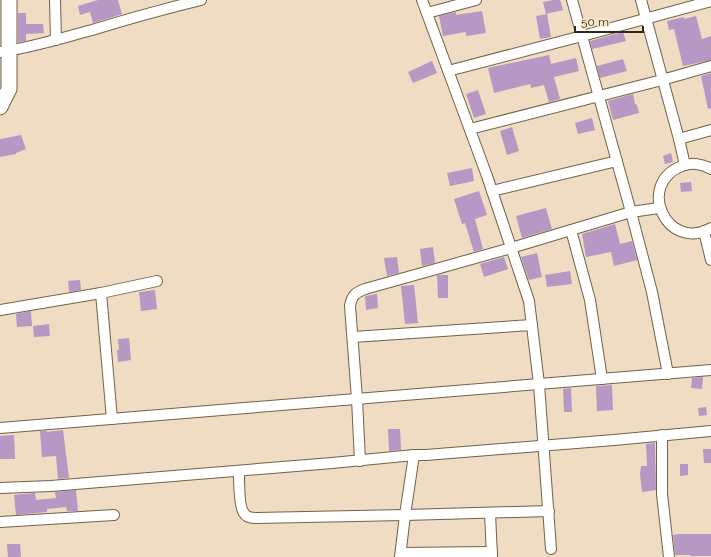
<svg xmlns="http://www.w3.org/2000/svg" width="711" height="557" viewBox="0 0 711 557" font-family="Raleway,sans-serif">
<rect width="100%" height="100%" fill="#efdcc2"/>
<!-- building -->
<g fill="#b797c4">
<polygon points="98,0 118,0 122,14 93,23 90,12 80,15 78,6"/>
<polygon points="553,0 560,0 563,10 546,14 543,2"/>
<polygon points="482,11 486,33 466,36 466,32 443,36 439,16 456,12 456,15"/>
<polygon points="18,13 26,13 26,24 43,24 44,33 26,34 26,41 18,42"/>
<polygon points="547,14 551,37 540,39 536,16"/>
<polygon points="696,16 702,39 711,36 711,60 683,66 674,29 669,30 667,21 684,17 684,19"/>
<polygon points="623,32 626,41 592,49 590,41"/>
<polygon points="549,55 551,64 576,58 579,71 554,77 560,99 549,102 544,85 531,88 530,84 494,93 488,68"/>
<polygon points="623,59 627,71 600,78 597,66"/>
<polygon points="432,61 437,73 413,83 408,72"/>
<polygon points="711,73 711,108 708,109 701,76"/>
<polygon points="478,90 486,114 474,118 466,94"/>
<polygon points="633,94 635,104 637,105 639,113 613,120 608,101"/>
<polygon points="592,118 595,130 578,134 575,123"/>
<polygon points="512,127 519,151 507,155 500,131"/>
<polygon points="21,135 26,149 16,153 16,154 0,157 0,139"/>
<polygon points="671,153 673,162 665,164 663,156"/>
<polygon points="472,168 474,181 450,186 447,173"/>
<polygon points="691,182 692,191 681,192 680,183"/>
<polygon points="479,191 487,215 475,219 483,249 474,252 465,223 462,224 454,199"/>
<polygon points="546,208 552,229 522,238 516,216"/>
<polygon points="615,224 620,244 632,241 637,260 614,266 611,252 586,257 582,234"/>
<polygon points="433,247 435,263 422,266 420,249"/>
<polygon points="537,253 542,277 529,280 521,257"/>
<polygon points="397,257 399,273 387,276 384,258"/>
<polygon points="504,257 508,269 484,277 480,264"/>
<polygon points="570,271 572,284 547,287 545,275"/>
<polygon points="437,275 448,275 448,298 438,298"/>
<polygon points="80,280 81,290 69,292 68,281"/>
<polygon points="414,285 418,323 405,324 401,286"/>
<polygon points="155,290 157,309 141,311 139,292"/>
<polygon points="377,294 378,308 366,310 365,296"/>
<polygon points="31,311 32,326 17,327 16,314"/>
<polygon points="49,324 50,336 34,337 33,326"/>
<polygon points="129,338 131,360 118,362 117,350 119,350 118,339"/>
<polygon points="703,377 702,389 691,388 692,378"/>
<polygon points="612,385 613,410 597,411 596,386"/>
<polygon points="571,388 572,412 564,412 563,389"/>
<polygon points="706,407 707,415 699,416 698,408"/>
<polygon points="388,429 400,429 401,450 389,451"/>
<polygon points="63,430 69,478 58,479 56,456 42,457 40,431 47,431 47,432"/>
<polygon points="14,435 15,459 0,459 0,436"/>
<polygon points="655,443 656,490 642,492 640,474 641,466 647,466 646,444"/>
<polygon points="703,449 711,449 711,463 704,463"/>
<polygon points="680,464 688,464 688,475 680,476"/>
<polygon points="76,490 78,511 67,511 66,507 47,509 47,512 16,515 14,495 35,493 36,500 56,498 55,492"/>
<polygon points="679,534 711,534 711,556 690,556 690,555 675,555 673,535"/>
<polygon points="7,544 20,544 21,557 8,557"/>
</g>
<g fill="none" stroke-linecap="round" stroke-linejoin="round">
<defs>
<g id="street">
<polyline points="55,0 56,40"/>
<polyline points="422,0 487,176 529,301 539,384 551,549"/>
<polyline points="572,0 631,212 652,292 668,374"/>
<polyline points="641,0 679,139"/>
<polyline points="427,13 476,0"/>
<path d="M0,52C31,48 62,38 92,30C128,19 164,9 201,0"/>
<polyline points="448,71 582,36 711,1"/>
<polyline points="470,129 662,80 711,66"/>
<polyline points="685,165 679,139 711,130"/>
<path d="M711,169C703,164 691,162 682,166C635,184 667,253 711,228"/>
<polyline points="492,191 617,161"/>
<polyline points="571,230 590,300 602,379"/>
<polyline points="704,231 711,260"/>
<polyline points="101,293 157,281"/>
<polyline points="0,310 101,293 112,419"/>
<polyline points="353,337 532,325"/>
<polyline points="0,428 711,370"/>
<polyline points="662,435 662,494 669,557"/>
<path d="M360,461L357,399L350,306C352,295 355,293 365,289L511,248L631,212L659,208"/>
<path d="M239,471C239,479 239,508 244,513C246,517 251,518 256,518L405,515L549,511"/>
<polyline points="0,488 51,486 332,463 414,455 426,455 614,440 711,431"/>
<polyline points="490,513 492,557"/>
<polyline points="0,522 114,515"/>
<polyline points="401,553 492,552"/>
<polyline points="400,557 405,515 414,455"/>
</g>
<polyline id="secondary" points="0,107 9,89 9,0"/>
</defs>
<!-- street casing -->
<use href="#street" stroke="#716149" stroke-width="12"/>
<!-- secondary casing -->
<use href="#secondary" stroke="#716149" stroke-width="17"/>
<!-- street -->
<use href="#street" stroke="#fff" stroke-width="10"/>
<!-- secondary -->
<use href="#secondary" stroke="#fff" stroke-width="15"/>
</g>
<!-- scale -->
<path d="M575 26v6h68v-6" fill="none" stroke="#2e271d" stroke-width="2"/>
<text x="581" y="26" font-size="12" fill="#2e271d" stroke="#fceacf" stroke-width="3" paint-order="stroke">50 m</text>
</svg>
